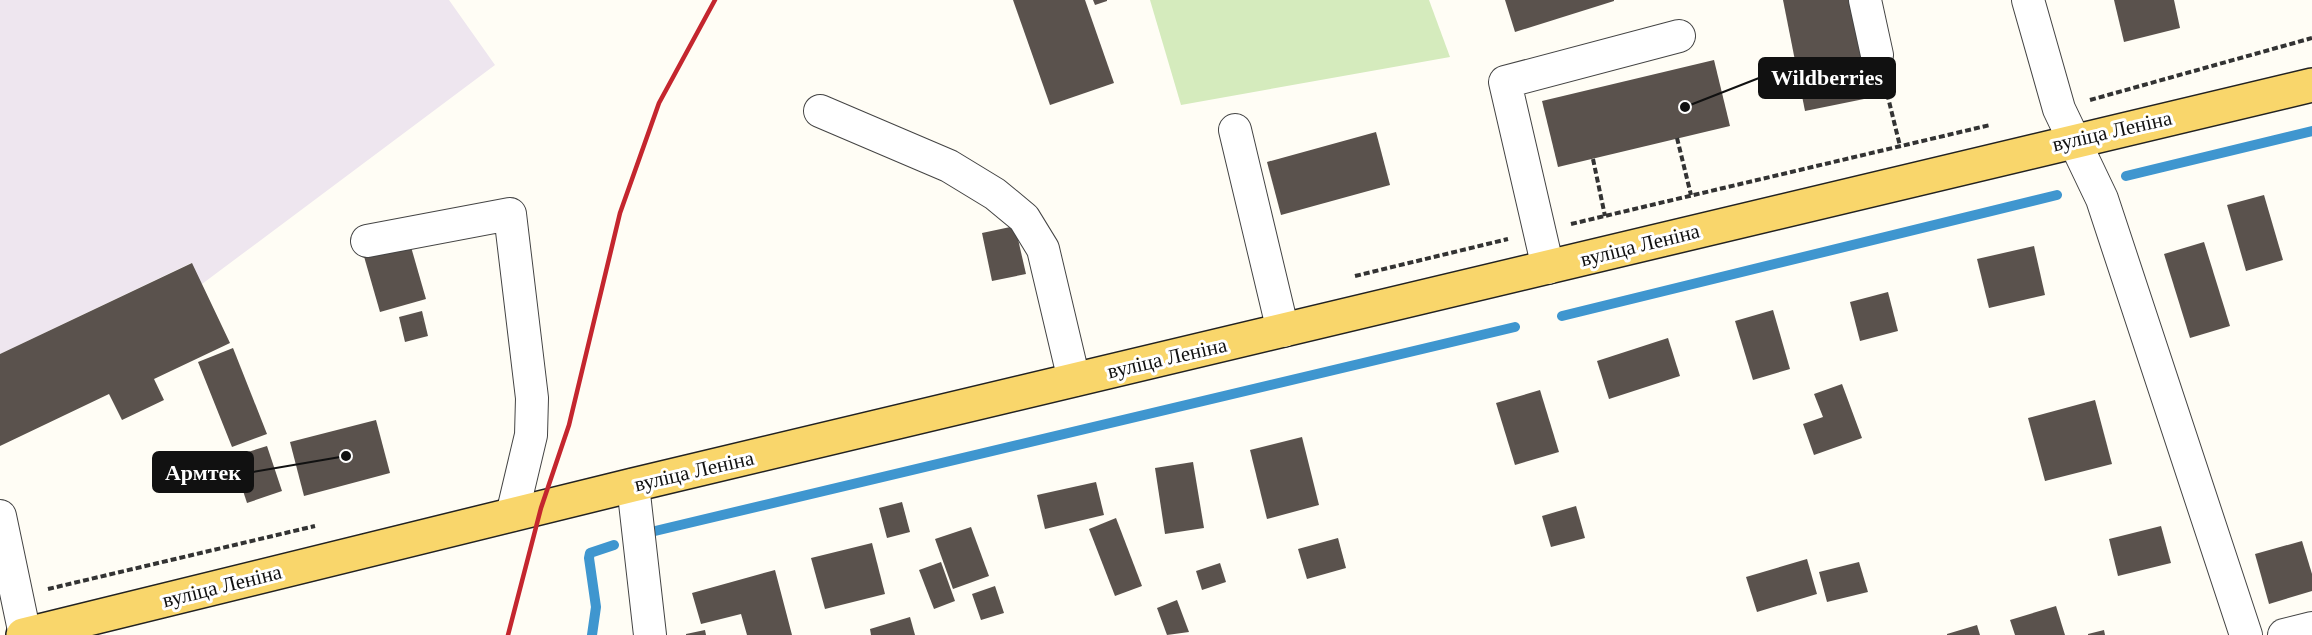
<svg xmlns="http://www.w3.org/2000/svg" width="2312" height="635" viewBox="0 0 2312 635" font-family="'Times New Roman',serif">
<rect width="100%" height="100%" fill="#fffdf5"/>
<!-- industrial -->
<polygon fill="#eee6ef" points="0,0 449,0 495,65 202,284 191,263 0,354"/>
<!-- green -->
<polygon fill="#d5ebbd" points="1150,0 1429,0 1450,57 1181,105"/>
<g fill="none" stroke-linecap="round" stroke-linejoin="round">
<!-- stream -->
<g stroke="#3f96cf" stroke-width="10">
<polyline points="2126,176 2312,131"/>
<polyline points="1562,316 2057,195"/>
<polyline points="655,531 1515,327"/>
<polyline points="592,635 596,607 589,558 590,553 614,545"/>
</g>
</g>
<!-- building -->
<g fill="#5a524d">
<polygon points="1013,0 1085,0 1114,83 1050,105"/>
<polygon points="1093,0 1107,0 1107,1 1095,5"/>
<polygon points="1505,0 1614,0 1614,1 1515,32"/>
<polygon points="1783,0 1849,0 1869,98 1805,111"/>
<polygon points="2114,0 2174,0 2180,28 2124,42"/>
<polygon points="1714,60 1730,126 1558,167 1542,101"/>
<polygon points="1376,132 1390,185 1281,215 1267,162"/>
<polygon points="2264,195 2283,260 2246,271 2227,205"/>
<polygon points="1015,226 1026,274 992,281 982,233"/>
<polygon points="409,240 426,299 380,312 363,253"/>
<polygon points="2204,242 2230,326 2190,338 2164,254"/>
<polygon points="2034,246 2045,295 1989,308 1977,259"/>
<polygon points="192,263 230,343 154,379 164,400 122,420 109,394 0,446 0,354"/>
<polygon points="1888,292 1898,331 1860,341 1850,302"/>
<polygon points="1773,310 1790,369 1753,380 1735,321"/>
<polygon points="422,311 428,336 405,342 399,317"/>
<polygon points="1668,338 1680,376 1609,399 1597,361"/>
<polygon points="233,348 267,434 232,447 198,362"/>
<polygon points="1842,384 1862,438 1814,455 1803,424 1823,417 1814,394"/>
<polygon points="1540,390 1559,452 1515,465 1496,403"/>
<polygon points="2095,400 2112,464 2045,481 2028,418"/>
<polygon points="376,420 390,473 304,496 290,442"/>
<polygon points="1302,437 1319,505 1267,519 1250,450"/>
<polygon points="267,446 282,491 247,503 232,457"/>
<polygon points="1193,462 1204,528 1165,534 1155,468"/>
<polygon points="1096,482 1104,515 1045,529 1037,495"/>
<polygon points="902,502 910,532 887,538 879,508"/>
<polygon points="1576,506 1585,538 1551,547 1542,516"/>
<polygon points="1116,518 1142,586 1115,596 1089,529"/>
<polygon points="2161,526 2171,563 2118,576 2109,539"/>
<polygon points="971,527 989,576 953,589 935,539"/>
<polygon points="1338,538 1346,568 1307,579 1298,549"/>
<polygon points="2302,541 2312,574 2312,591 2269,604 2255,554"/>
<polygon points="872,543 885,594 825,609 811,558"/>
<polygon points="1807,559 1817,594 1757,612 1746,577"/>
<polygon points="941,562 955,601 934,609 919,570"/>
<polygon points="1859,562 1868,592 1827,602 1819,572"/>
<polygon points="1220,563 1226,582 1202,590 1196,571"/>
<polygon points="775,570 792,635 747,635 741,614 701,624 692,593"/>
<polygon points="995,586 1004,613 981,620 972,594"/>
<polygon points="1177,600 1189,632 1167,635 1157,608"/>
<polygon points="2056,606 2065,635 2015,635 2010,620"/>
<polygon points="910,617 915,635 871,635 870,629"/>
<polygon points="1977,625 1980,635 1947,635 1947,634"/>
<polygon points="705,630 706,635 686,635 686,634"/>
<polygon points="2104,630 2105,635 2088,635 2088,634"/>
</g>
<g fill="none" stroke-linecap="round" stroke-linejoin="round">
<defs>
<g id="minor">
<polyline points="1865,0 1877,55"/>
<polyline points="2028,0 2059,109 2102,199 2246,635"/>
<polyline points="820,111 949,166 995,194 1024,218 1043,249 1074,380"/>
<polyline points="1235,130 1283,331"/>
<polyline points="367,241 510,214 532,398 531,435 512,515"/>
<polyline points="1548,268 1505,82 1679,36"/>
<polyline points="633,485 650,635"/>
<polyline points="0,516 25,635"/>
<polyline points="2284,635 2312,628"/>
</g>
<polyline id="major" points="23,635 633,485 2312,85"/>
</defs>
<!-- minor casing -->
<use href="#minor" stroke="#444" stroke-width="34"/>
<!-- major casing -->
<use href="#major" stroke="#222" stroke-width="36"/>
<!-- path -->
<g stroke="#333" stroke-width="4" stroke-dasharray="6 3" stroke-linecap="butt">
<polyline points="1885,85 1900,146"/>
<polyline points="2090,100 2312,38"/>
<polyline points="1677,138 1691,195"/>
<polyline points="1593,159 1605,216"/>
<polyline points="1571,224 1990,125"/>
<polyline points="1355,276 1508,239"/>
<polyline points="48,589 315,526"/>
</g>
<!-- minor -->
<use href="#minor" stroke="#fff" stroke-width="32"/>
<!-- major -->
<use href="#major" stroke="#f9d66b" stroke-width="33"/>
<!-- rail -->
<polyline stroke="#c4262e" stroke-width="4.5" points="508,635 541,508 569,425 620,213 659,103 715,0"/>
</g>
<g text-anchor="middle" stroke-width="6" stroke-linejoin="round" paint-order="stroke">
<!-- street labels -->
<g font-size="21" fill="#111" stroke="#fff">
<text transform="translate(2112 131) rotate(-13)" y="7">вуліца Леніна</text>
<text transform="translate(1640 245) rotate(-14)" y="7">вуліца Леніна</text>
<text transform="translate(1167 358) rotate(-13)" y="7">вуліца Леніна</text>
<text transform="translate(694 471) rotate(-13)" y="7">вуліца Леніна</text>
<text transform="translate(222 586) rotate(-14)" y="7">вуліца Леніна</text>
</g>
</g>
<!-- callouts -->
<path fill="none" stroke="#111" stroke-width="2" d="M1685 107L1759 78M346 456L253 472"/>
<g fill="#111" stroke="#fff" stroke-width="2">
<circle cx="1685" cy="107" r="6"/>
<circle cx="346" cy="456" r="6"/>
</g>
<g fill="#111" stroke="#111" stroke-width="2">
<rect x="1759" y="58" width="136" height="40" rx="6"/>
<rect x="153" y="452" width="100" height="40" rx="6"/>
</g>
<g font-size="22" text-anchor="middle" font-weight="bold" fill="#fff">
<text x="1827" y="85">Wildberries</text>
<text x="203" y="480">Армтек</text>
</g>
</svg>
